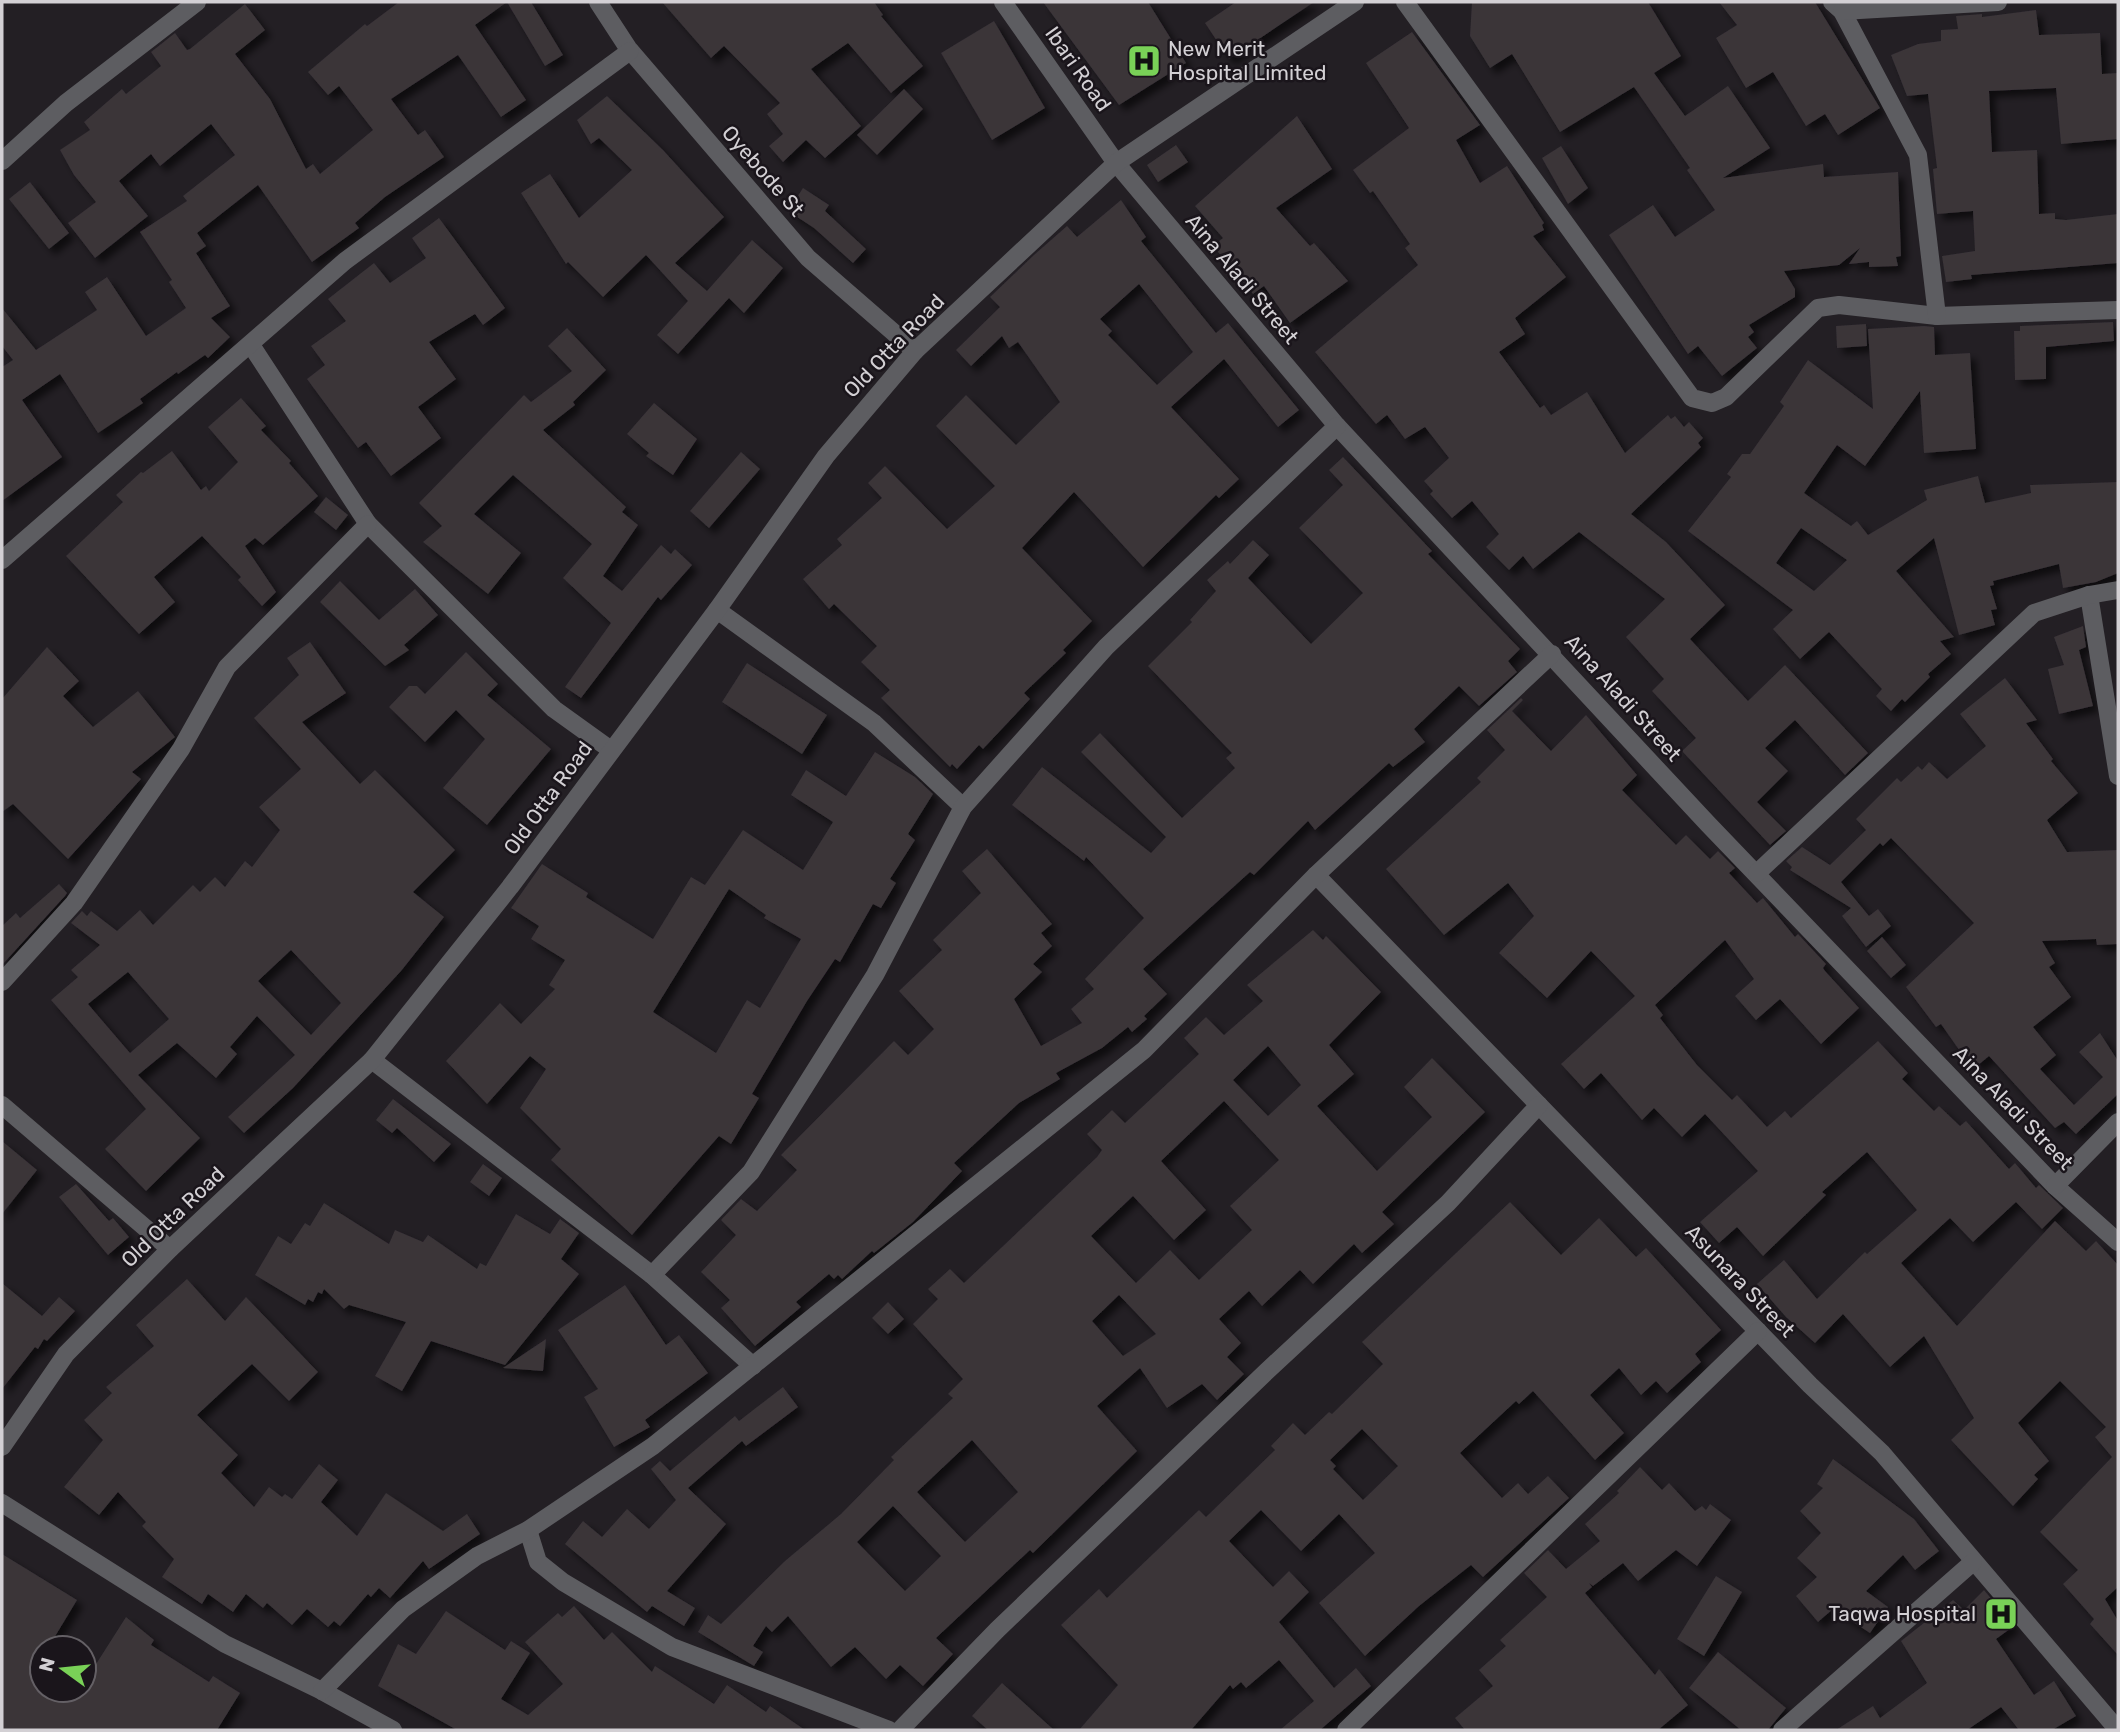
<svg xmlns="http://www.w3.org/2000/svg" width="2120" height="1732" viewBox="0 0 2120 1732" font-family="Rubik,sans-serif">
<defs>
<filter id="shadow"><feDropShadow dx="6" dy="6" stdDeviation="3.5" flood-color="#0009"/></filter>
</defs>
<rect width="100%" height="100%" fill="#231f24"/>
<!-- building -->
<g fill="#3a3439" fill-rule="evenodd" filter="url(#shadow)">
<polygon points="399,2 531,2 563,55 545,66 507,2 475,25 526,100 501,117 458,55 391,99 418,135 425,130 444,157 385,197 355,223 359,228 312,262 258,185 197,233 206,246 196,253 230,306 211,318 230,337 208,358 205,355 178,374 177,372 140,399 143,403 98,433 60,374 22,400 62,457 2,501 2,367 13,360 2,346 2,308 36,350 97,310 85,292 107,277 146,336 186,308 169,282 172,280 140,232 187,201 183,196 235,155 211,124 160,166 151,154 119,181 148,216 95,258 68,223 96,202 74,175 60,150 90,130 84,122 122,89 126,94 161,66 151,52 175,33 187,50 190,49 245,4 265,30 235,54 270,99 306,169 313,164 320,174 373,130 339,86 328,95 308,72 365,24 367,26"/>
<polygon points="662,2 874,2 883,15 881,16 923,66 891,93 848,43 811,69 861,126 825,158 806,140 783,162 769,146 783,134 767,114 780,103 724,46 711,58"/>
<polygon points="1043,2 1148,2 1186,63 1119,105"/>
<polygon points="1236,2 1314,2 1229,59 1205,23"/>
<polygon points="1472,2 1648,2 1681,56 1654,73 1685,116 1728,86 1770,148 1723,178 1823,164 1824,177 1898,172 1901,256 1896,257 1898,266 1869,267 1869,262 1849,264 1860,248 1839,265 1784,271 1795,289 1795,297 1749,325 1754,332 1748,337 1757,348 1722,376 1698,346 1688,354 1609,235 1653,205 1675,237 1715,210 1687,170 1690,168 1634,87 1560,132 1512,54 1490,68 1470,36"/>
<polygon points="1719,2 1815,2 1880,108 1838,135 1825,114 1806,126 1773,72 1746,88 1716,38 1737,25"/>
<polygon points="2036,10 2039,35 2100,33 2102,74 2118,73 2118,139 2061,144 2056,88 1989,91 1992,152 2037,150 2039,214 2055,213 2055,219 2066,220 2118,214 2118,263 1971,275 1972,279 1946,282 1942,256 1975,251 1973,211 1937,214 1933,169 1937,168 1928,94 1907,96 1891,55 1918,44 1941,41 1941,30 1958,29 1956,16 1982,14 1982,17"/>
<polygon points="994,21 1045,108 992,140 941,53"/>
<polygon points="1412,32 1480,125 1456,140 1480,183 1507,166 1544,223 1542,225 1544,230 1533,236 1566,277 1515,318 1525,334 1499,352 1540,408 1544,405 1551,415 1587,392 1625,453 1668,415 1671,419 1675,416 1684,427 1689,422 1703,438 1698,443 1701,447 1631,514 1666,542 1725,605 1690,639 1748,701 1785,665 1868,753 1845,775 1795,720 1765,748 1788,771 1757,802 1786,831 1770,845 1682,751 1696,738 1652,691 1664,679 1626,637 1665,599 1579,532 1533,569 1523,556 1509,570 1486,547 1499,534 1472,501 1452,518 1430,494 1433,491 1424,481 1449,458 1425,427 1405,439 1387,415 1376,424 1315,352 1418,265 1405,248 1410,244 1373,191 1370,193 1353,170 1409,128 1366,63"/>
<polygon points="904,89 923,109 877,155 857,135"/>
<polygon points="607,96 663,150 724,217 675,263 707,291 752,240 783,268 744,313 729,298 678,354 657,335 688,301 646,255 603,297 568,262 566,264 521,193 550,174 579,218 632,170 599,138 591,144 577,120"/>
<polygon points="1297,116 1332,169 1276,208 1310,246 1314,243 1348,281 1290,323 1264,286 1253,294 1234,271 1213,246 1223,238 1195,206"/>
<polygon points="1176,145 1188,162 1158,182 1147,165"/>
<polygon points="1561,146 1588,188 1568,204 1542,158"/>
<polygon points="30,182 69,233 49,249 9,199"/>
<polygon points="803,188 829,205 825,211 866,249 853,263 814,228 788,211"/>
<path d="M1121,200L1146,237L1141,241L1216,333L1228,323L1299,410L1278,427L1224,359L1171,407L1239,479L1219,498L1216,495L1143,567L1074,492L1022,548L1092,621L1063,650L1066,653L1024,693L1030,699L983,749L979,745L957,769L952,764L950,767L881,698L890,690L861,662L877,646L834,604L829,609L803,579L842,545L837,539L882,498L868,483L885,466L947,529L995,486L936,426L966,395L1016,445L1060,402L1018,342L1009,348L1002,336L971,366L956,350L1000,307L990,297L1035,254L1067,226L1077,237ZM1139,284L1193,352L1157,385L1108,335L1112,331L1100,319Z"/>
<polygon points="439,218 505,308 483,325 475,314 429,342 456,379 418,407 441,438 391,476 366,442 358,448 307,379 325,365 311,346 346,321 328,299 374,263 390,283 426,258 412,238"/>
<polygon points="2113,322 2114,341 2046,347 2046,379 2015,380 2014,331 2020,331 2020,326"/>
<polygon points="1866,324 1867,346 1837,348 1836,326"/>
<path d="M1924,326L1934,327L1935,355L1970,353L1976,449L1924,453L1920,391L1865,466L1837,445L1804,493L1851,526L1857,521L1868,535L1927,500L1924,490L1978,476L1985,503L2031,493L2030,485L2118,482V573L2096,582L2063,588L2059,564L1993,581L1994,585L1990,586L1997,609L1991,610L1995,625L1959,635L1934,538L1896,571L1954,637L1940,641L1951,654L1928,674L1930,677L1905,702L1902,699L1891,711L1876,696L1882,689L1829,632L1800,659L1773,629L1793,610L1688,531L1731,477L1727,474L1742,454H1750L1784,406L1780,402L1808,360L1873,409L1868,329ZM1801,528L1847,560L1814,591L1776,563Z"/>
<polygon points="567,328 606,370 573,402 575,405 543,430 626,507 622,512 638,525 603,576 622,591 661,545 671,554 675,549 692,565 661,600 658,597 581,698 565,687 611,623 563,578 592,544 513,475 474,514 521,553 488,594 423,542 442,526 419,503 524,395 531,402 572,371 548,346"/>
<polygon points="241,398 266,426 261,430 291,461 289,463 318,496 263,545 255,538 245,546 276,592 262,606 238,580 241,577 202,536 154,577 175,602 139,634 66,556 123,502 116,495 141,472 143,473 172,451 201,490 206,486 209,491 238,462 208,427"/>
<polygon points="654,403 697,439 673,475 646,456 649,453 627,434"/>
<polygon points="741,452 760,469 709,528 690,511"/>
<polygon points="1343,457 1432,551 1428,554 1520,649 1508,661 1517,672 1479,706 1459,686 1414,729 1425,742 1393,767 1389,763 1315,830 1308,821 1254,875 1250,872 1143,969 1167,994 1144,1016 1147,1019 1132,1032 1128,1027 1102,1048 1056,1073 1060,1079 1019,1103 954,1163 962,1171 913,1222 874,1253 872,1251 842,1279 838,1275 834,1279 829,1274 796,1302 801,1307 755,1346 721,1308 730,1300 701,1272 736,1235 721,1220 741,1199 757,1211 797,1170 781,1155 894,1041 908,1055 934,1029 899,991 942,950 933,940 981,893 962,871 987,849 1052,924 1041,933 1052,946 1033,964 1042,972 1014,999 1041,1046 1082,1023 1071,1009 1094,989 1085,979 1144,918 1086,857 1084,861 1012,805 1042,767 1151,853 1166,837 1081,752 1100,733 1182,818 1235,768 1226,758 1232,753 1148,666 1192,622 1190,620 1216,591 1207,580 1228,561 1230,564 1253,540 1269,555 1248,578 1311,644 1363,593 1299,528 1343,485 1329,470"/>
<polygon points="326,497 348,515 336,530 314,512"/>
<polygon points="340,581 379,620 415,589 438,615 404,645 409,650 385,666 320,602"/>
<polygon points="2083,626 2086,647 2079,650 2093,706 2059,714 2048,669 2064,665 2054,637"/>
<path d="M310,642L346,693L302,722L360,784L375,770L455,850L413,892L444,917L401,971L293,1088L244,1133L228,1117L295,1055L257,1016L230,1047L237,1054L216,1078L177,1043L138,1075L200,1138L146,1191L105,1149L146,1109L51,1000L78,977L71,970L100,945L71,923L82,911L87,916L91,911L117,931L140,910L153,925L193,885L200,892L215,877L225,887L245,861L252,867L280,830L259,807L301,769L254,718L299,675L287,658ZM291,950L341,1003L311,1035L258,981ZM128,972L169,1019L130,1053L88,1004Z"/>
<polygon points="47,647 79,681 63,696 93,727 138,691 175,737 132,772 141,779 68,859 13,804 2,812 2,699"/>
<polygon points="466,652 498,684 487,695 551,749 487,825 443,788 485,739 456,710 425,742 389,707 409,686 417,686 425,694"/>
<polygon points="747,663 827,715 802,754 722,702"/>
<polygon points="2005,678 2037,720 2026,723 2053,759 2051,761 2078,793 2047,820 2067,852 2118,850 2118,944 2097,945 2096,939 2042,941 2055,963 2049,967 2071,997 2033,1027 2056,1055 2040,1069 2074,1105 2103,1077 2079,1052 2100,1033 2118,1061 2118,1094 2076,1134 2064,1122 2055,1128 1989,1056 1977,1066 1964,1051 1962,1054 1941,1024 1936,1027 1906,987 1974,923 1891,838 1883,846 1880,843 1841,882 1869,916 1878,909 1891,926 1866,947 1842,916 1851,908 1790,870 1792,867 1786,861 1802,847 1830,865 1866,830 1856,819 1897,778 1901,782 1918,766 1922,770 1929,762 1947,779 1986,746 1960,714"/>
<polygon points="1521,698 1523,700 1512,711 1551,751 1586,715 1637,775 1622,790 1676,845 1686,835 1710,859 1718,851 1735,868 1729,873 1757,903 1763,898 1795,937 1798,934 1826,964 1823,968 1825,971 1859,1008 1821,1044 1780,999 1756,1020 1735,996 1754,979 1725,940 1655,1005 1663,1015 1660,1018 1697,1065 1732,1100 1737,1095 1767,1127 1785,1111 1791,1118 1878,1041 1908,1073 1902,1079 1934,1111 1939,1106 1960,1126 1966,1121 2009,1169 2015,1163 2036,1188 2039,1185 2063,1208 2042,1229 2016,1202 1973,1242 1950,1218 1901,1263 1957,1326 2055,1221 2086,1251 2096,1241 2118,1265 2118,1587 2105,1599 2118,1621 2118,1655 2090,1624 2094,1619 2063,1584 2078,1570 2040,1532 2112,1457 2095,1437 2106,1427 2060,1381 2018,1423 2049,1461 2034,1475 2038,1479 2013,1506 1951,1440 1974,1418 1924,1336 1890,1367 1843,1314 1815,1343 1786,1317 1757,1284 1784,1260 1817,1299 1865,1252 1867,1254 1917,1210 1867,1152 1822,1192 1826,1195 1763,1256 1737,1227 1719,1243 1700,1222 1758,1171 1705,1114 1682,1137 1654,1108 1642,1120 1601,1073 1584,1089 1561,1064 1635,996 1591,951 1547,998 1499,953 1534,916 1508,883 1444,935 1386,869 1481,782 1477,778 1505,750 1487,730"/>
<path d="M875,752L915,777L933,794L908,834L915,840L890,879L896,883L881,908L873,904L840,962L835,959L807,1001L752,1094L759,1098L731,1144L719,1136L632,1235L551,1160L561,1149L520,1108L546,1069L530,1056L487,1104L446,1061L500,1003L521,1024L555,989L549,985L565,960L531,939L539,926L511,908L542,864L588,893L586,897L653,939L691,877L705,885L743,830L803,870L833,822L791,795L806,770L846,796ZM729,889L766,915L764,918L801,939L760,1008L747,1000L716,1053L653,1012Z"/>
<polygon points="59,884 67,893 65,896 2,965 2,926 16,913 20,918"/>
<path d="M1313,930L1323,940L1326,936L1381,992L1329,1045L1354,1074L1317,1106L1377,1171L1432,1117L1404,1087L1432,1058L1485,1112L1382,1212L1394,1224L1362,1253L1354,1244L1313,1284L1300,1270L1262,1306L1249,1291L1219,1319L1241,1343L1227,1357L1244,1374L1217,1400L1202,1384L1167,1408L1140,1368L1097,1406L1137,1451L1033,1553L1030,1550L936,1638L953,1654L923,1686L900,1665L886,1679L855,1647L831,1667L788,1616L772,1632L766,1626L753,1646L763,1652L754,1666L698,1632L708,1615L721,1624L785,1561L841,1514L894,1460L891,1457L953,1398L948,1394L963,1379L913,1324L938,1299L928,1289L950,1269L964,1283L1097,1157L1102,1150L1087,1134L1112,1110L1125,1123L1199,1054L1184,1038L1206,1017L1224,1035L1263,1001L1247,985ZM1268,1046L1301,1085L1268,1116L1233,1080ZM1224,1101L1279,1160L1230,1206L1252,1230L1199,1280L1170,1250L1136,1283L1091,1236L1133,1196L1174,1240L1206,1210L1161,1161ZM1119,1295L1156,1334L1123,1356L1092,1321ZM972,1440L1018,1492L965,1542L917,1492ZM893,1506L941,1556L905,1591L857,1542Z"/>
<polygon points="1882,937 1906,965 1891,978 1867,951"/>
<polygon points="393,1099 451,1144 434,1162 397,1128 392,1133 376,1120"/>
<polygon points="2,1141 37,1170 2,1214"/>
<polygon points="483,1164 502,1178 489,1196 470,1182"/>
<polygon points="76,1184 109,1221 113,1218 129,1237 108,1255 59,1197"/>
<path d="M1510,1202L1561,1255L1599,1218L1636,1257L1646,1248L1721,1330L1695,1354L1701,1362L1667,1393L1656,1381L1641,1395L1619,1368L1590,1395L1624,1433L1595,1460L1533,1391L1519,1404L1516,1401L1460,1453L1502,1498L1518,1483L1528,1494L1548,1476L1569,1498L1483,1577L1471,1565L1419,1606L1365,1656L1319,1603L1375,1553L1339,1514L1301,1551L1261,1510L1229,1541L1273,1587L1289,1571L1309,1592L1279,1622L1334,1688L1356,1668L1371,1686L1320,1730H1280L1314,1701L1279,1660L1246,1688L1241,1682L1233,1689L1230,1685L1191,1730H1079L1118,1685L1061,1625L1099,1589L1107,1598L1199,1510L1206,1517L1275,1450L1271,1446L1293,1423L1305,1435L1329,1412L1332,1414L1383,1364L1362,1342ZM1362,1429L1398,1466L1363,1500L1333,1469L1336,1466L1330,1460Z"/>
<polygon points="324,1203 389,1244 395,1230 423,1242 428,1235 477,1269 480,1263 486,1266 516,1214 550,1234 560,1219 579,1233 561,1259 579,1274 505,1365 431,1341 402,1391 375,1376 406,1322 349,1305 344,1309 324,1289 322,1294 318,1292 313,1302 308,1299 305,1305 255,1275 278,1236 291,1244 305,1223 310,1226"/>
<polygon points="187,1279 225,1321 246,1297 318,1372 289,1401 252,1364 197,1415 238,1455 221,1473 254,1507 269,1487 282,1497 285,1494 292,1499 319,1464 338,1480 321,1502 357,1536 386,1493 443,1531 467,1514 480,1534 429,1569 423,1561 390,1598 379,1588 371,1597 368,1594 340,1626 334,1621 328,1627 307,1609 292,1625 267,1603 263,1608 246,1594 233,1612 208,1594 202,1604 162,1577 174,1559 142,1526 146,1522 118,1492 99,1515 64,1487 103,1440 84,1420 112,1393 106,1387 154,1346 136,1325"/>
<polygon points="2,1283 42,1316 59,1297 75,1311 47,1341 44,1339 38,1349 35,1347 2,1389"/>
<polygon points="625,1285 666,1345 679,1335 708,1373 645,1420 650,1427 614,1447 584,1397 598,1389 558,1330"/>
<polygon points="888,1302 904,1319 888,1334 872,1318"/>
<polygon points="546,1339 543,1371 503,1368"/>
<polygon points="783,1387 798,1407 746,1446 742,1441 688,1488 726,1524 667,1591 695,1608 684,1626 652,1606 647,1612 565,1544 583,1521 602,1537 627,1509 649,1529 676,1500 651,1469 660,1461 670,1471 735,1416 739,1421"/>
<polygon points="1833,1459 1914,1519 1939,1551 1915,1570 1903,1555 1866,1591 1888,1607 1870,1633 1833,1609 1818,1622 1796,1596 1817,1577 1797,1558 1821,1533 1800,1511 1823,1488 1817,1484"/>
<polygon points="1640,1467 1662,1490 1669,1483 1695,1511 1702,1506 1706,1510 1710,1504 1731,1520 1697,1566 1676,1550 1638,1581 1623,1563 1593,1586 1589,1583 1592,1587 1585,1593 1655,1675 1659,1669 1688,1705 1658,1730 1465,1730 1455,1718 1493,1686 1479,1670 1506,1646 1500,1640 1547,1597 1524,1573 1548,1550 1566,1569 1600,1541 1585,1524 1619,1493 1617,1491"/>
<polygon points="2,1554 77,1600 48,1648 42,1648 42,1690 56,1690 73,1701 79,1690 84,1690 84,1683 126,1617 154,1640 151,1645 209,1682 213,1676 240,1693 217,1730 2,1730"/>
<polygon points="1716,1576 1742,1592 1704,1656 1677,1639"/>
<polygon points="1984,1590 2014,1626 1996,1639 2034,1695 2054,1681 2076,1716 2052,1730 2019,1730 2001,1707 1967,1730 1836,1730 1873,1706 1880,1718 1927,1683 1901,1641 1953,1600 1964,1610"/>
<polygon points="574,1606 604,1640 612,1632 652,1672 655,1666 714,1704 727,1685 766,1712 770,1706 805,1730 457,1730 378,1686 398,1644 416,1654 446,1611 505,1650 511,1641 530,1653 501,1699 528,1715 563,1684 525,1642 558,1613 562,1617"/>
<polygon points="1718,1652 1786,1708 1768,1730 1741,1730 1689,1688"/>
<polygon points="1002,1683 1054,1730 988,1730 972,1716"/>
</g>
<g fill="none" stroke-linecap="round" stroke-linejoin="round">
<!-- minor -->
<g stroke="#5d5d61" stroke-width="18">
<polyline points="598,2 628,48 808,258 915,351"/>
<polyline points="1003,2 1116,163 1337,426 1708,824 2055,1186 2118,1242"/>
<polyline points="1405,2 1692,398 1712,403 1726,397 1818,308 1839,305 1937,316 2118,310"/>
<polyline points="1832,2 1842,11 1918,155 1937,316"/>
<polyline points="1842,11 1998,2"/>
<polyline points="2,161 66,103 197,2"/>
<polyline points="251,345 368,524 554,709 611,750"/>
<polyline points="2,560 345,261 630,51"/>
<polyline points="2089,595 2118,776"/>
<polyline points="717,610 874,723 963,807"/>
<polyline points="1757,873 2034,613 2089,595 2118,590"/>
<polyline points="1316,875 1810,1385 1882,1453 2118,1730"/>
<polyline points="2,982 74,903 181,749 227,667 368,524"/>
<polyline points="372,1060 652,1275 753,1366"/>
<polyline points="2,1105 170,1249"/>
<polyline points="2055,1186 2118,1122"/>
<polyline points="652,1275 751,1172 875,975 963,807 1106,647 1337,426"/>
<polyline points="2,1447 66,1354 170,1249 372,1060 510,887 717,610 826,456 915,351 1116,163 1355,2"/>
<polyline points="2,1503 225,1644 322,1691 393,1730"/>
<polyline points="528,1530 538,1562 563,1582 672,1647 889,1730"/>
<polyline points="322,1691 403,1609 477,1556 528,1530 653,1446 1144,1050 1316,875 1552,654"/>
<polyline points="900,1730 997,1630 1267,1371 1448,1203 1539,1105"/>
<polyline points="1346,1730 1758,1331"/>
<polyline points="1782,1730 1973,1562"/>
</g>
</g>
<!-- icons -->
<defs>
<symbol id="hospital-square" viewBox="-11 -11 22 22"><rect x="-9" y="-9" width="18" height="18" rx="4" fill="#79d157" stroke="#1a151b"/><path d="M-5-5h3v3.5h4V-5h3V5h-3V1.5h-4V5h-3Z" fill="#111"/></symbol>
</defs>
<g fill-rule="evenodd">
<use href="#hospital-square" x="1125" y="42" width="38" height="38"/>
<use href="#hospital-square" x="1982" y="1595" width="38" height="38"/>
</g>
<g text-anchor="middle" stroke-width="5" stroke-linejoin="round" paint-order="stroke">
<!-- poi labels -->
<g font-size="21" fill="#d3d0d4" stroke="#1a151b" text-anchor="start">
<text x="1168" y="56">New Merit<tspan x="1168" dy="24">Hospital Limited</tspan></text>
<text x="1976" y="1621" text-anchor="end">Taqwa Hospital</text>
</g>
<!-- street labels -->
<g font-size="21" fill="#d3d0d4" stroke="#1a151b">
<text transform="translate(1078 69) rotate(55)" y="7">Ibari Road</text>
<text transform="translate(763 171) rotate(49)" y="7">Oyebode St</text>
<text transform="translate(1242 279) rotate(50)" y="7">Aina Aladi Street</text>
<text transform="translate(894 346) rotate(-46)" y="7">Old Otta Road</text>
<text transform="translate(1623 698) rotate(48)" y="7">Aina Aladi Street</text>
<text transform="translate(548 798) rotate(-54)" y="7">Old Otta Road</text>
<text transform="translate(2013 1108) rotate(46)" y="7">Aina Aladi Street</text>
<text transform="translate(173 1217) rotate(-44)" y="7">Old Otta Road</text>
<text transform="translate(1740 1281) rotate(46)" y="7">Asunara Street</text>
</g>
</g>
<!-- border -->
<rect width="2120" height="1732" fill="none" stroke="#d3d0d4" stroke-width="7"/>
<!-- north arrow -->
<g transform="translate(63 1669) rotate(285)"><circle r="33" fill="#1a151b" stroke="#646065" stroke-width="2"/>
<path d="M0-5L12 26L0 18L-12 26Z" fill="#79d157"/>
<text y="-10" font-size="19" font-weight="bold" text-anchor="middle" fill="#d3d0d4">N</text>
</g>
</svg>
